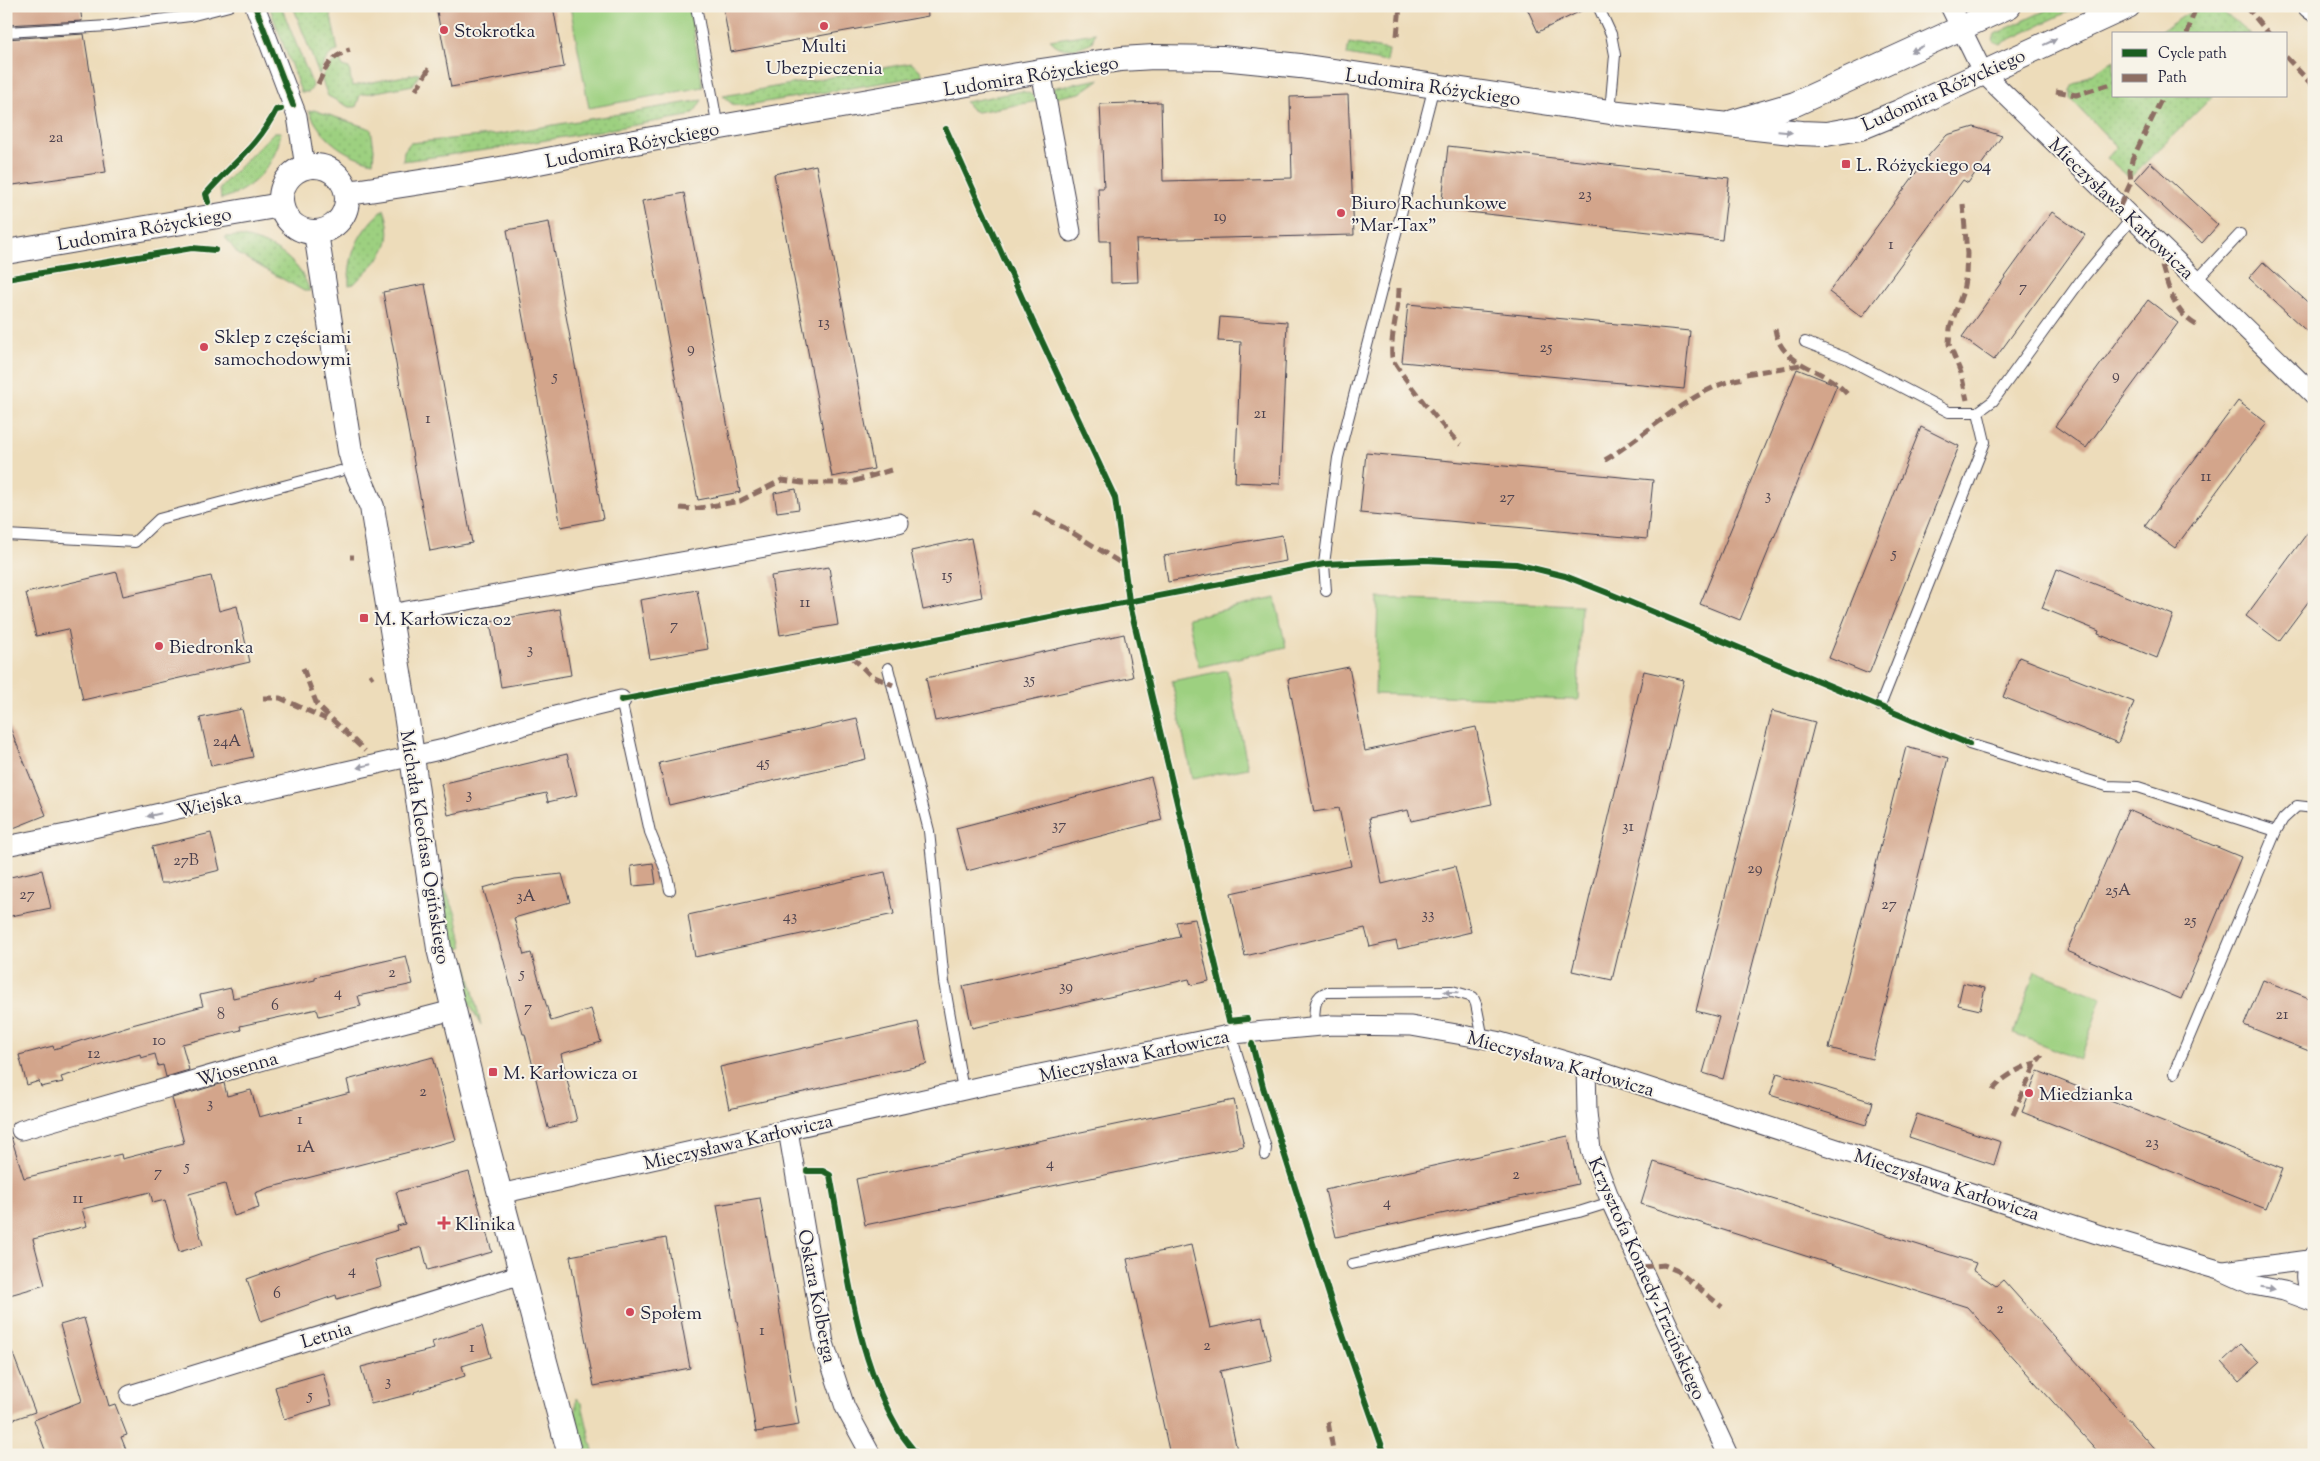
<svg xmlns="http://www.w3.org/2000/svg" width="2320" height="1461" viewBox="0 0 2320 1461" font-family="'Sorts Mill Goudy',serif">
<defs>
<pattern id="grass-dots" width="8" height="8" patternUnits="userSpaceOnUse" patternTransform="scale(1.25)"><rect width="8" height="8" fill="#9dd080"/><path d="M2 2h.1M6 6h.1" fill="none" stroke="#87b270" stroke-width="1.8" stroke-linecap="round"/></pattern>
</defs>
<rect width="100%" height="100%" fill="#f7f3e8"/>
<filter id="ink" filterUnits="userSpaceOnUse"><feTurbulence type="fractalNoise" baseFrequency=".02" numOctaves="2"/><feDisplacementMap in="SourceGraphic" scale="10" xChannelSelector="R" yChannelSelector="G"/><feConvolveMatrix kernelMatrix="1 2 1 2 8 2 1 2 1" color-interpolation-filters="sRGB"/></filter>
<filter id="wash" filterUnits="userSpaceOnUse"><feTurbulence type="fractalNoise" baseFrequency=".0096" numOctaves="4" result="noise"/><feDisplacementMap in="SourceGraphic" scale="20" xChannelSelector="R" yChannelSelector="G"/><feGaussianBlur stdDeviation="1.12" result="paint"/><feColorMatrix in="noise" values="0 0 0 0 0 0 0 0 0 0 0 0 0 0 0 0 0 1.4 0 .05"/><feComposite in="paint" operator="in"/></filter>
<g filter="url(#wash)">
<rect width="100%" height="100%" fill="#eddcba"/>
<!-- grass -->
<g fill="url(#grass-dots)" stroke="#60795e">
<polygon points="269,6 281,6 313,86 309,92 301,92"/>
<path d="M293,6H329L338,51C327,53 323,65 319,75Z"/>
<polygon points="2055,6 2080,6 2000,44 1993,41 1995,34"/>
<path d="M2203,9C2224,8 2235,21 2250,34H2156L2187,14Z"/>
<path d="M1095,33L1092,42C1077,49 1063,54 1050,40Z"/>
<polygon points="1349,43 1389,50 1387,62 1347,55"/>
<polygon points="340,58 342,66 349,68 352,86 420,73 413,85 360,95 356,107 349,107 328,96 321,78 328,67"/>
<polygon points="2114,60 2114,96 2213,96 2130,178 2107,158 2117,147 2070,98 2070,90 2073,85"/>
<polygon points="911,63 920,70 923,76 742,106 732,104 723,96"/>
<polygon points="1100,79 1080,93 1054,98 1053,89 1056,87"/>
<polygon points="1022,91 1031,94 1038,101 977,112 971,109 965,102"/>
<polygon points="702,100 695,111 688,116 493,149 403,161 404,151 410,143 500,134"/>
<path d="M314,110L371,129L374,149L373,162C343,155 322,139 309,111Z"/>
<path d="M274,132H281C276,165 253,190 221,199L220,189L222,185Z"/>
<path d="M384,209C398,249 379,257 354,284L349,285C348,253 360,229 384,209Z"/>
<path d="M237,236C269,241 299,258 310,291H304L238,254L225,237Z"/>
<polygon points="445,889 456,914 463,948 453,950 441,890"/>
<polygon points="466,961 481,1025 465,996 455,963"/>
<polygon points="576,1398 582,1404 594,1455 583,1455 575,1425"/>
</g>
<!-- park -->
<g fill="#9dd080" stroke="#60795e">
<polygon points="570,6 689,6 703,87 589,108"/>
<polygon points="1275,598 1286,647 1199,667 1188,618"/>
<polygon points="1378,598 1581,605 1578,700 1375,694"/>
<polygon points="1227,670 1248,768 1192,779 1172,681"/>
<polygon points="2035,971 2102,998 2080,1060 2014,1033"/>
</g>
<g id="blocks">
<!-- building -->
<g fill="#d3a58b">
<polygon points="6,6 80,6 82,21 6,25"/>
<polygon points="436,6 553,6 564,67 451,87"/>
<polygon points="723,6 927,6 928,16 731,52"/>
<polygon points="1526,6 1591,6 1538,32"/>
<polygon points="84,34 106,172 6,186 6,39"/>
<polygon points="1348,95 1354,235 1136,240 1138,282 1111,283 1110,241 1100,241 1098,188 1104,188 1100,104 1161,102 1163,181 1292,178 1290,97"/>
<polygon points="1974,127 2002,136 1968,183 1963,180 1862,317 1829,292 1929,155 1947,135"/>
<polygon points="1448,146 1729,178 1722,240 1441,209"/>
<polygon points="2150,162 2218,225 2202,243 2134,180"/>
<polygon points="816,165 874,469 832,477 774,174"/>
<polygon points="684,193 740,492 698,500 642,201"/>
<polygon points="2052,212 2085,235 1994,360 1962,337"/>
<polygon points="549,222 603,519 561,527 507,230"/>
<polygon points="2263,262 2314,308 2314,338 2249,278"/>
<polygon points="425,284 472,543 430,551 383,292"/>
<polygon points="2148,300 2178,323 2086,448 2055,426"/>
<polygon points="1408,304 1690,331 1684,389 1402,362"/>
<polygon points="1220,317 1287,322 1280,484 1235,482 1241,342 1218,341"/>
<polygon points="1797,369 1837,385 1740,620 1700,604"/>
<polygon points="2238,401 2267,423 2175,548 2145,526"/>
<polygon points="1921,427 1959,446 1869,674 1829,658"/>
<polygon points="1366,453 1653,480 1647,539 1360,513"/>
<polygon points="796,489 799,509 777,512 774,493"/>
<polygon points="2314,524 2314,594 2279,641 2246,616"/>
<polygon points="1282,535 1286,561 1168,582 1164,556"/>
<polygon points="971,538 982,597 923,610 911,551"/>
<polygon points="829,567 838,625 780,635 771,576"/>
<polygon points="2057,569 2173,615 2157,658 2098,634 2099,631 2042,608"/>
<polygon points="117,572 123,596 211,576 219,611 237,606 250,662 83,700 68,629 36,636 26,593"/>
<polygon points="697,590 708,649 650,659 640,600"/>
<polygon points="560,609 571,675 501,687 490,621"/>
<polygon points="1124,634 1133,677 935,721 926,678"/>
<polygon points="2019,657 2134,702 2118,743 2003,697"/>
<polygon points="1349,667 1365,751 1476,727 1492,804 1411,821 1408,810 1369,818 1382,884 1455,866 1471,932 1398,949 1396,941 1370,947 1365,928 1245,956 1231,893 1351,866 1339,808 1314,812 1288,679"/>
<polygon points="1644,671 1684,680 1612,980 1572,971"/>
<polygon points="242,709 253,757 211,766 200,718"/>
<polygon points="1772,711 1815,722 1723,1079 1703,1073 1719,1017 1696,1011"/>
<polygon points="6,718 46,815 6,831"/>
<polygon points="857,718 866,759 669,805 659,763"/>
<polygon points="1906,747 1948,758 1872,1059 1829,1048"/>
<polygon points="567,754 577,795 548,802 546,793 448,815 441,784"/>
<polygon points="1151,777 1162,820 967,871 956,828"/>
<polygon points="2128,810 2241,857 2181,999 2067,951"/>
<polygon points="211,833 220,870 168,883 160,883 152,847"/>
<polygon points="653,863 656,884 633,886 631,866"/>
<polygon points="42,870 51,908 6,917 6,878"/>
<polygon points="885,872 894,914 695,957 688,915"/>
<polygon points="562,874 570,902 514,918 524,955 531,953 551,1021 591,1009 601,1042 561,1054 577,1121 548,1128 525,1034 523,1034 494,923 483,888 515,879"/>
<polygon points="1195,919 1209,981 1191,985 1189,979 972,1028 963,986 1180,937 1176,922"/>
<polygon points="406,956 413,984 358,996 361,1006 319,1016 317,1009 240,1026 241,1030 182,1044 189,1070 166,1077 163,1065 158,1066 155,1054 141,1058 140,1054 61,1077 63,1082 41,1087 39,1081 27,1085 19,1055 53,1046 54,1049 132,1025 203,1006 200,995 231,988 233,998 315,980 315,977"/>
<polygon points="2263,980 2314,1000 2314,1053 2244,1025"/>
<polygon points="1963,983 1985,988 1980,1010 1958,1005"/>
<polygon points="918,1022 927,1064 729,1109 720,1067"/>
<polygon points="433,1057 456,1140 268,1188 255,1193 259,1208 234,1216 225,1184 189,1194 203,1245 179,1252 165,1200 153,1203 150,1192 82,1209 87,1226 33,1239 45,1285 6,1296 6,1137 11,1137 24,1178 121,1154 122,1159 184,1143 172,1098 224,1083 227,1096 251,1090 259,1117 350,1093 347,1080"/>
<polygon points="2038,1071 2282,1169 2266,1209 2022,1112"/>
<polygon points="1777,1073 1873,1102 1866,1125 1770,1095"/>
<polygon points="1234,1100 1244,1146 865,1225 856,1179"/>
<polygon points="1917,1114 2001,1142 1994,1165 1909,1137"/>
<polygon points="1568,1136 1578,1184 1336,1237 1325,1190"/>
<polygon points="1654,1162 1976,1263 1973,1270 1996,1286 2003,1280 2160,1455 2101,1455 1967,1307 1641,1204"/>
<polygon points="469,1172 492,1252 428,1270 422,1247 374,1260 381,1286 337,1299 336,1295 261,1321 247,1279 324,1252 398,1230 397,1226 405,1224 396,1192"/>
<polygon points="760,1198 799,1425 756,1432 717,1205"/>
<polygon points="666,1238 690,1368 594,1386 570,1256"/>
<polygon points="1191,1245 1210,1328 1262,1317 1272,1360 1220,1371 1238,1455 1170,1455 1127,1259"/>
<polygon points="84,1318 109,1406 115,1404 127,1435 121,1437 128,1455 47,1455 34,1420 82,1401 60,1325"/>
<polygon points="482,1326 491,1357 462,1366 465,1376 414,1392 415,1393 371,1404 361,1367 434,1349 432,1342"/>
<polygon points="6,1341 8,1341 35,1412 6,1422"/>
<polygon points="2241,1344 2259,1363 2239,1381 2222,1362"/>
<polygon points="323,1373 332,1405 284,1419 275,1387"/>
</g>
</g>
</g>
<g filter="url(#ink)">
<use href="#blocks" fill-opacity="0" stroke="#403e4e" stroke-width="1"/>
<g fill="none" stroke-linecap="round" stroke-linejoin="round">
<defs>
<g id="service">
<polyline points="696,6 718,128"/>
<polyline points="1598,6 1611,34 1615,55 1610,112"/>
<polyline points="6,32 109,26 190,16 229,6"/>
<polyline points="2197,280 2240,234"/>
<polyline points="1805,342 1846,358 1949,412 1978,412 1993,401 2081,280 2132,218"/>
<polyline points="6,535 135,542 159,519 340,471"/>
<polyline points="1326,591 1324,564 1338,458 1434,86"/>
<polyline points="888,668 929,831 944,982 963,1090"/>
<polyline points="621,700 650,832 666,871 670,890"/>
<polyline points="1880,706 1985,442 1978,412"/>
<polyline points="1969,744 2107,786 2138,787 2276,831"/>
<path d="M1314,1026C1315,1013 1312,996 1327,992L1452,991L1473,997L1476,1004L1483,1039"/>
<polyline points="1231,1035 1266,1148 1265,1155"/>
<polyline points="2174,1073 2276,831 2283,819 2297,806 2314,808"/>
<polyline points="1352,1264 1579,1212 1611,1202"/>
</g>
<g id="minor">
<polyline points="255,6 297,116 305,167"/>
<polyline points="1950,6 1983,73 2314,395"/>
<polyline points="1041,71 1071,232"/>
<polyline points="390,614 899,523"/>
<polyline points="6,846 71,833 444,749 555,716 621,700"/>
<polyline points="1586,1067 1587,1112 1591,1150 1611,1202 1728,1455"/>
<polyline points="21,1130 302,1049 453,1010"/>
<polyline points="788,1130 824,1343 845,1407 871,1455"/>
<polyline points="500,1194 982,1086 1233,1034 1332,1025 1411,1026 1497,1041 1586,1067 2097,1234 2222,1271 2253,1285 2284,1291 2314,1302"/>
<path d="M2314,1255C2301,1269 2305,1287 2314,1302"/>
<polyline points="2224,1271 2309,1260"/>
<polyline points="130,1395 522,1274"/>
</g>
<g id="tertiary">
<polyline points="2310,6 2314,9"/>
<polyline points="1733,122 1795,104 2009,6"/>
<circle cx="314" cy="199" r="33"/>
<path d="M348,193C436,180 525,167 612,146L1041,71L1121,59L1154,57L1222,58L1300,66L1610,112L1801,133L1826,134L1860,128L1899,112L2128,6"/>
<polyline points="316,233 350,451 355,468 372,507 407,721 439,949 487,1145 570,1455"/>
<polyline points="6,252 281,205"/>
</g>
</defs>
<!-- service casing -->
<use href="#service" stroke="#403e4e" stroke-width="12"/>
<!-- minor casing -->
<use href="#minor" stroke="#403e4e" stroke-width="21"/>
<!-- tertiary casing -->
<use href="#tertiary" stroke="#403e4e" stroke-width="26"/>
<!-- service -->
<use href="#service" stroke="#fff" stroke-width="10"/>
<!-- minor -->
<use href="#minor" stroke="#fff" stroke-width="19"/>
<!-- tertiary -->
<use href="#tertiary" stroke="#fff" stroke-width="24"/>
<!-- quiet -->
<g stroke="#8d6e63" stroke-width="5" stroke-dasharray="10 5" stroke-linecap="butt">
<polyline points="2246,6 2269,34"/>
<polyline points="2187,34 2196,6"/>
<polyline points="1397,36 1400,6"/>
<polyline points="2286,57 2314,87"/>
<path d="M318,84C326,67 331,56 350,50"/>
<polyline points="416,90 430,67"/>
<polyline points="2056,91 2076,95 2114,83"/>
<polyline points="1963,204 1967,254 1966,274 1963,291 1950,328 1949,344 1961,373 1967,400"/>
<polyline points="2120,206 2131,182 2130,171 2132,160 2163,96"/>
<path d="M2162,266C2169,290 2175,314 2198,326"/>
<path d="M1399,288C1399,311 1390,334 1392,357C1393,366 1451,438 1461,445"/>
<path d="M1775,329C1781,368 1824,366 1847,394"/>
<polyline points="1746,374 1800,365"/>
<path d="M1605,460C1647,435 1695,385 1744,378"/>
<polyline points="680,508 694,509 740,501 782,480 802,483 848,483 891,470"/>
<polyline points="1033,512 1065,528 1124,565"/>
<polyline points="350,557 354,557"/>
<polyline points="852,657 870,675 893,685"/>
<polyline points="303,668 317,705 365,751"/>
<polyline points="370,677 373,675"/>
<polyline points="263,698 280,698 326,719"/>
<path d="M1993,1090C2001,1078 2022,1066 2036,1063"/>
<polyline points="2013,1115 2036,1063 2042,1055"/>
<polyline points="1642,1267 1664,1265 1678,1271 1722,1307"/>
<polyline points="1328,1422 1334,1455"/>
</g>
<defs>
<g id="cycleway">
<polyline points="255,6 293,105"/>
<polyline points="946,129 1027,309 1115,498 1129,601 1229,1021 1247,1019"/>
<path d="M208,202L206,194C231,165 259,145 276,110L281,109"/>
<polyline points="6,279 192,248 215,250"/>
<polyline points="621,700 1324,564 1424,560 1516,564 1565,576 1608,593 1969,744"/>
<polyline points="1252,1044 1263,1087 1333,1307 1385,1455"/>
<path d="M807,1171H823L830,1175C846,1258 854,1353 897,1427C902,1437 911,1446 917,1455"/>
</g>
</defs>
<!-- cycleway casing -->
<use href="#cycleway" stroke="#f7f3e8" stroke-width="9"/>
<!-- cycleway -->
<use href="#cycleway" stroke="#1b5e20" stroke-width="6"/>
</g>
<!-- one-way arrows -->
<defs><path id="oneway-solid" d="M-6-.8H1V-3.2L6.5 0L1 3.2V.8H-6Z" transform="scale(1.25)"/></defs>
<g fill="#9c9ca7">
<use href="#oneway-solid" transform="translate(2050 42) rotate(-25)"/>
<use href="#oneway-solid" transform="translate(1917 49) rotate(155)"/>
<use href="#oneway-solid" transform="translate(1785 132) rotate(5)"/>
<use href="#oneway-solid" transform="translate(364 766) rotate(166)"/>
<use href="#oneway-solid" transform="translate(154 815) rotate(167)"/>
<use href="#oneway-solid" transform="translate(1451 992) rotate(-178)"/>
<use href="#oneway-solid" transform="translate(2268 1288) rotate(10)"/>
</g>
</g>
<!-- markers -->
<g fill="#d1495b" stroke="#f7f3e8" stroke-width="2">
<circle cx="824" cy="26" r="5"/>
<circle cx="444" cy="30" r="5"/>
<rect x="1841" y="159" width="10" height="10" rx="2.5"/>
<circle cx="1341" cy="213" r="5"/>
<circle cx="204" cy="347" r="5"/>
<rect x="359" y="613" width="10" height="10" rx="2.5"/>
<circle cx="159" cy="646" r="5"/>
<rect x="488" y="1067" width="10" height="10" rx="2.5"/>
<circle cx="2029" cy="1093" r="5"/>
<path d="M441.5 1215.5h5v5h5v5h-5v5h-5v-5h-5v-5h5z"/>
<circle cx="630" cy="1312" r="5"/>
</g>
<g text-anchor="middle" stroke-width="4" stroke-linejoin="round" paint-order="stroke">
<!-- number labels -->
<g font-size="16" fill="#4e434f">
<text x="56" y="142">2a</text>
<text x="1585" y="199">23</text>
<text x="1220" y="221">19</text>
<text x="1891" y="249">1</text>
<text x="2023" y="292">7</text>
<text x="824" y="327">13</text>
<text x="1546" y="352">25</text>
<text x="691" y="353">9</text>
<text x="2116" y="380">9</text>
<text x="555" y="381">5</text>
<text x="1260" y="418">21</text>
<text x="428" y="423">1</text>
<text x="2206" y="481">11</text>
<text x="1768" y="500">3</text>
<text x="1507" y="502">27</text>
<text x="1894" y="558">5</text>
<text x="947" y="580">15</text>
<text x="805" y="607">11</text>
<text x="674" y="630">7</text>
<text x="530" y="654">3</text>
<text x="1029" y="684">35</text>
<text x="227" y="746">24A</text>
<text x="763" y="767">45</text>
<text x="469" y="799">3</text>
<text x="1059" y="830">37</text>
<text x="1628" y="831">31</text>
<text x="186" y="865">27B</text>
<text x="1755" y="873">29</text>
<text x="2118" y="895">25A</text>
<text x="27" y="899">27</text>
<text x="526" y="901">3A</text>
<text x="1889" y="909">27</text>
<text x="1428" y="919">33</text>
<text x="790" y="921">43</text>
<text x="2190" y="925">25</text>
<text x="392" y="977">2</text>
<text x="522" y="978">5</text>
<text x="1066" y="991">39</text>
<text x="338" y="997">4</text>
<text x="275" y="1010">6</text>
<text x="528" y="1012">7</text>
<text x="221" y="1019">8</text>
<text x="2282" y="1019">21</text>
<text x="159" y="1045">10</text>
<text x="94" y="1058">12</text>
<text x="423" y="1096">2</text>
<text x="210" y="1108">3</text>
<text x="300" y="1124">1</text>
<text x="2152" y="1147">23</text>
<text x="306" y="1152">1A</text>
<text x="1050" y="1168">4</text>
<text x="187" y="1171">5</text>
<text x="158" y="1177">7</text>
<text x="1516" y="1179">2</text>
<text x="78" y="1203">11</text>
<text x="1387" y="1207">4</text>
<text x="352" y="1275">4</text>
<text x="277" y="1298">6</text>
<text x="2000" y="1313">2</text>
<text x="762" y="1335">1</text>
<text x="1207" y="1350">2</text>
<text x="472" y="1352">1</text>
<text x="388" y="1386">3</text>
<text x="310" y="1400">5</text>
</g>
<!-- poi labels -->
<g font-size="19" fill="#22223b" stroke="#f7f3e8" text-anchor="start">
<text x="454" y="37">Stokrotka</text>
<text x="824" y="52" text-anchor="middle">Multi<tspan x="824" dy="22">Ubezpieczenia</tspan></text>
<text x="1856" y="171">L. Różyckiego 04</text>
<text x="1351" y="209">Biuro Rachunkowe<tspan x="1351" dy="22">"Mar-Tax"</tspan></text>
<text x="214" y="343">Sklep z częściami<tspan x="214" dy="22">samochodowymi</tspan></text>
<text x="374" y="625">M. Karłowicza 02</text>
<text x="169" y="653">Biedronka</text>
<text x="503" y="1079">M. Karłowicza 01</text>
<text x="2039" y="1100">Miedzianka</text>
<text x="455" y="1230">Klinika</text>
<text x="640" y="1319">Społem</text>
</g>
<!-- street labels -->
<g font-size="19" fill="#22223b" stroke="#f7f3e8">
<text transform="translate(1031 75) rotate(-9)" y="7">Ludomira Różyckiego</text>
<text transform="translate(1433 86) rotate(8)" y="7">Ludomira Różyckiego</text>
<text transform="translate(1943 89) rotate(-24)" y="7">Ludomira Różyckiego</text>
<text transform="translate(632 144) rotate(-11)" y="7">Ludomira Różyckiego</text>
<text transform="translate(2122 208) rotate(44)" y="7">Mieczysława Karłowicza</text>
<text transform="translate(144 228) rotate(-10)" y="7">Ludomira Różyckiego</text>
<text transform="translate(209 803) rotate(-13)" y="7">Wiejska</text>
<text transform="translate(426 847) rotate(81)" y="7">Michała Kleofasa Ogińskiego</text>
<text transform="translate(1134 1055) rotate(-12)" y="7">Mieczysława Karłowicza</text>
<text transform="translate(1561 1063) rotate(16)" y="7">Mieczysława Karłowicza</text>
<text transform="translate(237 1068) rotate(-16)" y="7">Wiosenna</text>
<text transform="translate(738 1141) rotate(-13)" y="7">Mieczysława Karłowicza</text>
<text transform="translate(1947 1184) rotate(18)" y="7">Mieczysława Karłowicza</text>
<text transform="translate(1648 1278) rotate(66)" y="7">Krzysztofa Komedy-Trzcińskiego</text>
<text transform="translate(818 1296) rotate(79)" y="7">Oskara Kolberga</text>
<text transform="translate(326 1334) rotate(-17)" y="7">Letnia</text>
</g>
</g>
<!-- margin -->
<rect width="2320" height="1461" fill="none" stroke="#f7f3e8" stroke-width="25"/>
<!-- legend -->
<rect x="2112" y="32" width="175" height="65" fill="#f7f3e8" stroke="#a29fa3"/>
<rect x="2122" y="49" width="25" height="8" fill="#1b5e20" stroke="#a29fa3"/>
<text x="2158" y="58" font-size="15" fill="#22223b">Cycle path</text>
<rect x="2122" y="74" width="25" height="8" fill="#8d6e63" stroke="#a29fa3"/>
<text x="2158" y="82" font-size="15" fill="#22223b">Path</text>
</svg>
